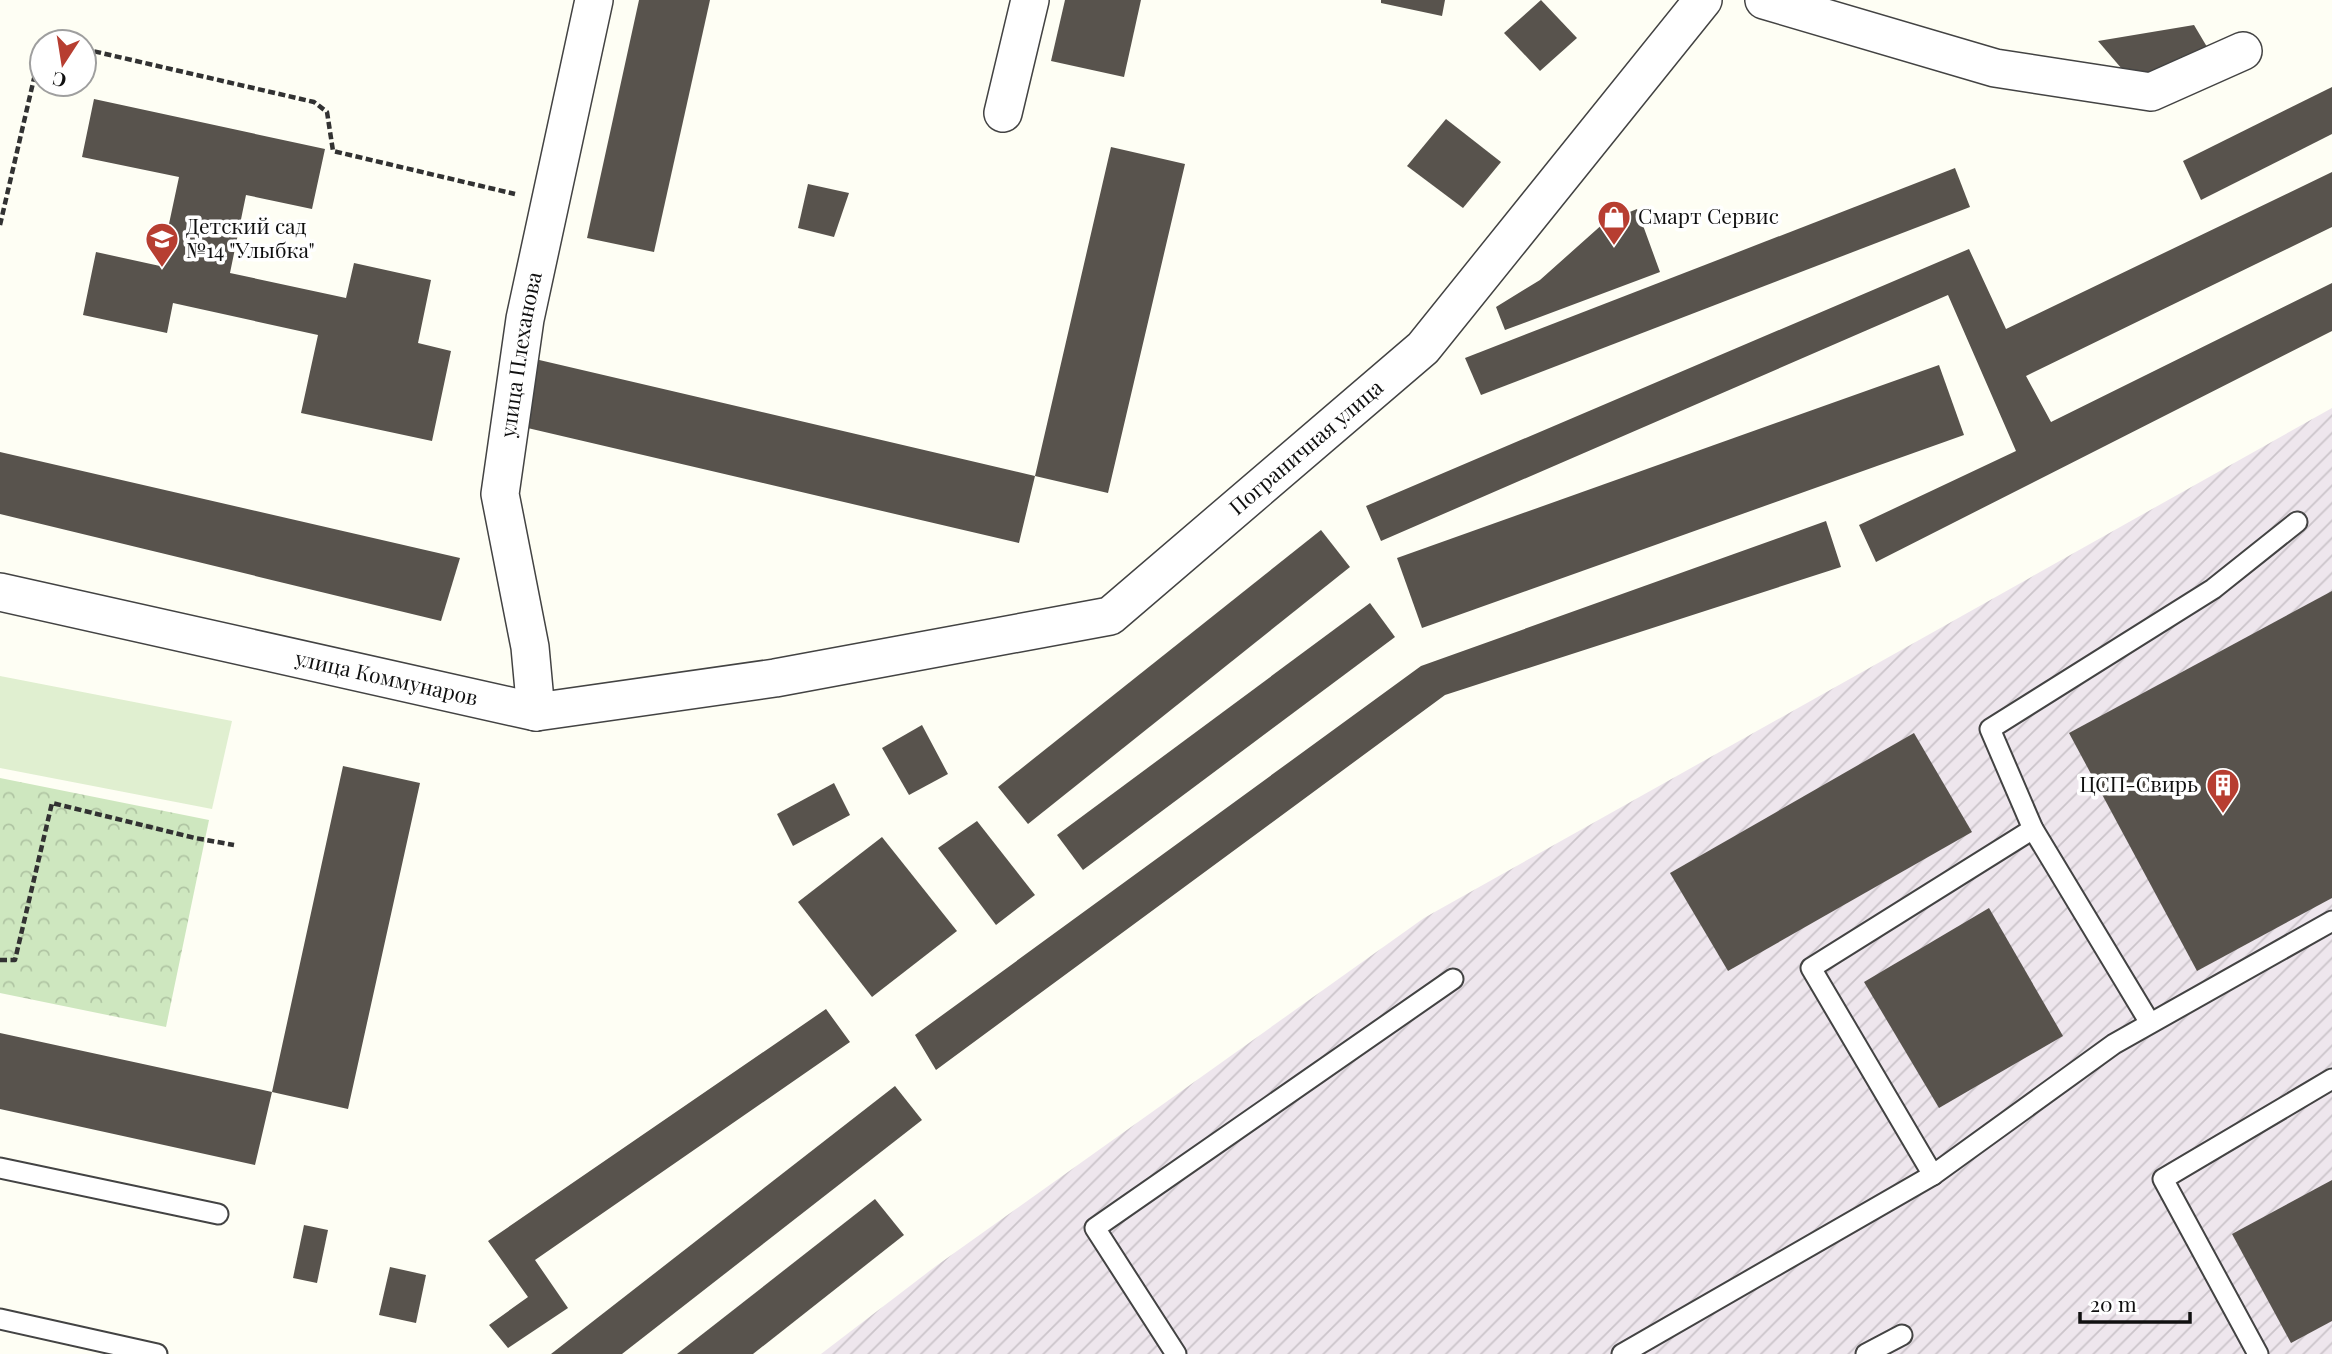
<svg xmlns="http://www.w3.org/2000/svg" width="2332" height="1354" viewBox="0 0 2332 1354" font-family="'Playfair Display',serif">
<defs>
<pattern id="industrial-furrows" width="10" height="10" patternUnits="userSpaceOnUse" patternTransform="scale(1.75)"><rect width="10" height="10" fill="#eee6ed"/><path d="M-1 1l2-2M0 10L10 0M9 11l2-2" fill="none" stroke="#cbc4ca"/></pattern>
<pattern id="park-crowns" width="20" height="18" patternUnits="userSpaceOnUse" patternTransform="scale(1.75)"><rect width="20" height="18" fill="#cee7bf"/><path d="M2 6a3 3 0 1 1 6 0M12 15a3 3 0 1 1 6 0" fill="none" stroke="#b0c5a3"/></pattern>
</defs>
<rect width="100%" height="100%" fill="#fefef4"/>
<!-- industrial -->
<polygon fill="url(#industrial-furrows)" points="2332,408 2332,1354 821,1354 936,1266 1424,918"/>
<!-- park -->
<polygon fill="url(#park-crowns)" points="0,778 209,820 166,1027 0,993"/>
<!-- pitch -->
<polygon fill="#e0efd0" points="0,676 232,721 212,809 0,768"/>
<!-- building -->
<g fill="#58534d">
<polygon points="639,0 710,0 654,252 587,238"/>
<polygon points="1065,0 1141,0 1124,77 1051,61"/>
<polygon points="1381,0 1445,0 1442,16 1381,3"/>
<polygon points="1541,0 1577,38 1540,71 1504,33"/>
<polygon points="2194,25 2216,62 2128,76 2098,41"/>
<polygon points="2332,87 2332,134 2201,200 2183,161"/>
<polygon points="94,99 325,149 312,209 246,195 230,273 346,298 354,263 431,280 418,343 451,351 432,441 301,413 318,335 173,303 167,333 83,315 96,252 160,266 179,177 82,157"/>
<polygon points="1446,119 1501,162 1463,208 1407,166"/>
<polygon points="1111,147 1185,164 1108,493 1035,476 1019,543 519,426 535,359 1035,476"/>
<polygon points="1955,168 1970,207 1481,395 1465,358"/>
<polygon points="2332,172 2332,227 2026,376 2051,422 2332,283 2332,331 1876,562 1859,525 2016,451 1948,295 1381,541 1366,506 1969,249 2006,329"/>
<polygon points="808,184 849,193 834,237 798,228"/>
<polygon points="1637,209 1660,272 1505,330 1496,307 1540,280 1605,222"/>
<polygon points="1939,365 1964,435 1422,628 1397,558"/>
<polygon points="0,452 460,558 441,621 0,514"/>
<polygon points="1826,521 1841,567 1445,695 936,1070 915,1035 1421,666"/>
<polygon points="1321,530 1350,567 1028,824 998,787"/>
<polygon points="2332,591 2332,898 2197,971 2069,733"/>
<polygon points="1370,603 1395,637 1083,870 1057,835"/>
<polygon points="922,725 948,774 909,795 882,748"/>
<polygon points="1914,733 1972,832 1728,971 1670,873"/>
<polygon points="343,766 420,783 348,1109 272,1092 255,1165 0,1109 0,1033 272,1092"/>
<polygon points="834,783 850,815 793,846 777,814"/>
<polygon points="977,821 1035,895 996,925 938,848"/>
<polygon points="882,837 957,931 872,997 798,902"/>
<polygon points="1989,908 2063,1036 1939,1108 1864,982"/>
<polygon points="826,1009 850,1042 535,1260 568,1308 508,1348 489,1325 528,1297 488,1241"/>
<polygon points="895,1086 922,1120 622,1354 551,1354"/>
<polygon points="2332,1180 2332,1321 2291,1343 2232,1234"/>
<polygon points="875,1199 904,1235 753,1354 677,1354"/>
<polygon points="304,1225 328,1230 317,1283 293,1278"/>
<polygon points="390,1267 426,1275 416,1323 379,1315"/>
</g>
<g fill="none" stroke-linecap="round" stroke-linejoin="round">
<defs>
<g id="service">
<polyline points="2150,1023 2033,829 1990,729 2213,589 2297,522"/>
<polyline points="0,1168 218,1214"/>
<polyline points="1933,1175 1811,968 2033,829"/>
<polyline points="0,1319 157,1354"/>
<polyline points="1176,1354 1095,1228 1453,979"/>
<polyline points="1622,1354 1933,1175 2114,1044 2332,921"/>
<polyline points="1866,1354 1902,1335"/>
<polyline points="2258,1354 2163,1179 2332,1079"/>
</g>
<g id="minor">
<polyline points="1764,0 1995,68 2151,92 2243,51"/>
<polyline points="1003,113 1030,0"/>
<path id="s1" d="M0,592L536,712L775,678L1110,616L1423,348L1703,0"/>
<path id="s2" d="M536,712L530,647L500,494L525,319L594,0"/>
</g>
</defs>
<!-- service casing -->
<use href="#service" stroke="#434343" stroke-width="23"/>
<!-- minor casing -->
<use href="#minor" stroke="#434343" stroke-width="40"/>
<!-- path -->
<g stroke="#323232" stroke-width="4.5" stroke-dasharray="7 3.5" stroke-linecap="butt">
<polyline points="42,42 43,40 52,42"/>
<polyline points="84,49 314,102 327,112 333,151 515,194"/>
<polyline points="0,225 42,44"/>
<polyline points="0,960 15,960 52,803 195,838 234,845"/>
</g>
<!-- service -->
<use href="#service" stroke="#fff" stroke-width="19"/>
<!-- minor -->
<use href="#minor" stroke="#fff" stroke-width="37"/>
</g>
<!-- icons -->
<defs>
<symbol id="shop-pin" viewBox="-11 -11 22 30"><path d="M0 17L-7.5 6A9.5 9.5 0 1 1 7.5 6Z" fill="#b73e31" stroke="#fff"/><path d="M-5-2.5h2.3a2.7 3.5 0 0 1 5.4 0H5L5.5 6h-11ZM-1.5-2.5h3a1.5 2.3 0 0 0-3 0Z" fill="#fff"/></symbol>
<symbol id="school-pin" viewBox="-11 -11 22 30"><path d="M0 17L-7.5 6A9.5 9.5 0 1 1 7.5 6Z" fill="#b73e31" stroke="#fff"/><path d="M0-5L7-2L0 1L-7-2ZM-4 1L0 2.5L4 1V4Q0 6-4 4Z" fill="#fff"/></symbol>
<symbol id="building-pin" viewBox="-11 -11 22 30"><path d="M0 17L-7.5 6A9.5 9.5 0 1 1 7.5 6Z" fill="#b73e31" stroke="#fff"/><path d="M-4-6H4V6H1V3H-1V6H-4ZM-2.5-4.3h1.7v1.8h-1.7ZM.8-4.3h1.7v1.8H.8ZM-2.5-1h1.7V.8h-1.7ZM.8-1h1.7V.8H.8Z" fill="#fff"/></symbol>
</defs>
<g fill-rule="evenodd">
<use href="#shop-pin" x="1595" y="198" width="38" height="52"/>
<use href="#school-pin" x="143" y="220" width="38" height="52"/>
<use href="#building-pin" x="2204" y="766" width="38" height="52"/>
</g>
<g text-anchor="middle" stroke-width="7" stroke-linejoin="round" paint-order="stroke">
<!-- poi labels -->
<g font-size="21" fill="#101010" stroke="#fff" text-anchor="start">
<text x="1638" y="224">Смарт Сервис</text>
<text x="186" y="234">Детский сад<tspan x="186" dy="24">№14 "Улыбка"</tspan></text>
<text x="2198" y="792" text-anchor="end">ЦСП-Свирь</text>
</g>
<!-- street labels -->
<g font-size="21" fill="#101010" stroke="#fff">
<text dy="7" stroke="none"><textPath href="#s2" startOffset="362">улица Плеханова</textPath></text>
<text dy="7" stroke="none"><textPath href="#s1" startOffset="1390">Пограничная улица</textPath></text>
<text dy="7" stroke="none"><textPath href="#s1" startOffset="396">улица Коммунаров</textPath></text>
</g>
</g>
<!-- north arrow -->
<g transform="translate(63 63) rotate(192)"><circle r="33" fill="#ffffff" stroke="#9f9f9f" stroke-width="2"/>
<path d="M0-5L12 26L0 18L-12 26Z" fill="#b73e31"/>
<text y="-10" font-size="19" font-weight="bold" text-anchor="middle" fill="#101010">С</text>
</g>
<!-- scale -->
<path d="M2080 1312v10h110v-10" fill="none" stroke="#101010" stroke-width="3.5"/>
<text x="2090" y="1312" font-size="21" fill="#101010" stroke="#ffffff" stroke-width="5" paint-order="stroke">20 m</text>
</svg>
